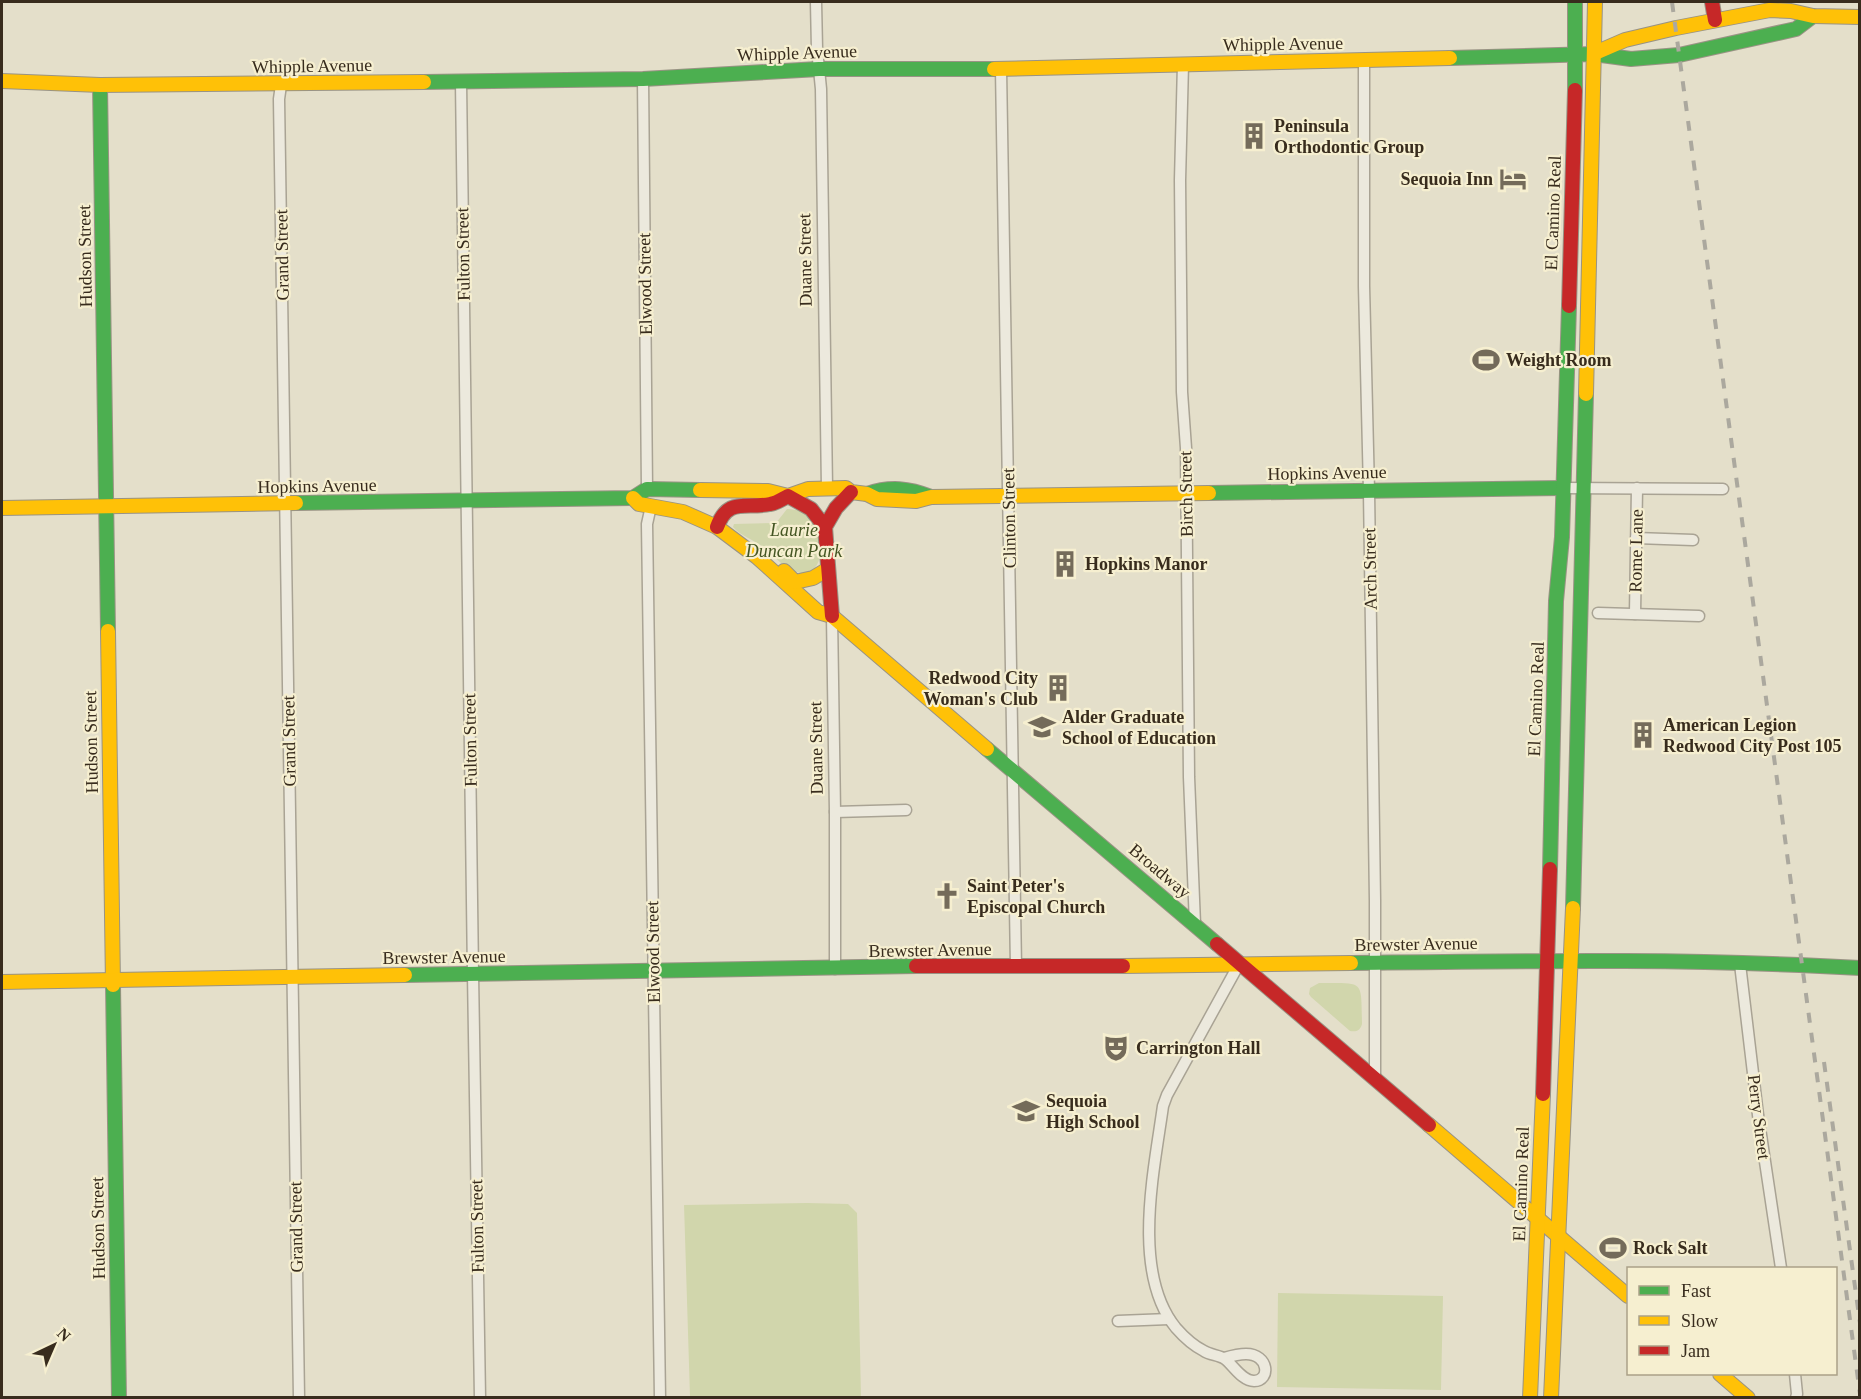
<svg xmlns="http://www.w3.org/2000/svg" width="1861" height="1399" viewBox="0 0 1861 1399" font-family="'Times New Roman',serif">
<rect width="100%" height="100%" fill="#e4dfca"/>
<!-- green -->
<g fill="#d1d6ac">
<path d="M787,509C796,510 806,510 812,518C825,533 827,580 796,572C783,569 774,554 763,547C753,539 742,537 733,527L734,524L776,523Z"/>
<path d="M1319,983C1365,983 1361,979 1362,1024C1360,1031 1356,1032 1350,1031L1311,997L1309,994L1310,988Z"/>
<polygon points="807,1203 848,1204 857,1213 861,1397 690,1397 684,1205"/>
<polygon points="1278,1293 1443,1296 1441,1390 1277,1387"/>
</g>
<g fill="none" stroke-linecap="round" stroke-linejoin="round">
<defs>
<g id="street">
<polyline points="816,2 817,49 821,89 827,488"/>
<polyline points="1364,60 1364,286 1369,491 1375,900 1375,1079"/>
<polyline points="1183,64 1180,180 1182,392 1186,448 1189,777 1195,924"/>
<polyline points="1001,69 1016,967"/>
<polyline points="643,79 647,489"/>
<polyline points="461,82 473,974 480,1398"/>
<polyline points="281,85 279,99 299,1398"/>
<polyline points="1563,488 1723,489"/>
<polyline points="651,506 647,524 660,1398"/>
<polyline points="1636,538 1693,540"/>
<polyline points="1598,613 1699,616"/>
<polyline points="1635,614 1637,488"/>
<polyline points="832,616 835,812 835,969"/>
<polyline points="835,812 906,810"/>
<polyline points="1740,964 1758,1115 1781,1268"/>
<polyline points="1118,1321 1169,1319"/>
<path d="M1224,1358C1231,1356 1239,1354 1246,1354C1269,1354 1271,1381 1254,1381C1242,1381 1233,1365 1225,1359C1219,1355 1210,1355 1204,1351C1194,1346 1183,1336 1176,1328C1131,1273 1154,1171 1163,1106L1167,1095L1239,964"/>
<polyline points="1795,1374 1797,1394 1796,1398"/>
</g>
<g id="fast">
<polyline points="1450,58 1594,54 1631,59 1679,55 1796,29 1813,16"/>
<polyline points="424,82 643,79 819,69 994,69"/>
<polyline points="100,85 108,631"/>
<polyline points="1575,90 1575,2"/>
<polyline points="1209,493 1563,488"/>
<path d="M867,494C890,486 909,488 931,497"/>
<polyline points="296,503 633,498 647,489 700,490"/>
<polyline points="987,749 1217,944"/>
<polyline points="1550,869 1556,601 1562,537 1569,306"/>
<polyline points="1573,908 1586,394"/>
<path d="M1351,963C1521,961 1691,958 1860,968"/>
<polyline points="405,975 916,966"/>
<polyline points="113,985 119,1398"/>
</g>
<g id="slow">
<polyline points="1595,53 1625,40 1676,28 1770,10 1791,11 1813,16 1860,17"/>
<polyline points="994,69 1450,58"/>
<polyline points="2,81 100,85 424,82"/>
<polyline points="1586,394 1595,2"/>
<polyline points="700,490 768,491 788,496 808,489 846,488 851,492 867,494 877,499 916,501 931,497 1209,493"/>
<polyline points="633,498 639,504 683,512 717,527 757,557 818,612 832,616 987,749"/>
<polyline points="2,508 296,503"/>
<polyline points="784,571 795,582 813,578 828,569"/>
<polyline points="108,631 113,985"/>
<polyline points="1123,966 1351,963"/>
<polyline points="2,982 405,975"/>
<polyline points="1429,1125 1628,1296"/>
<polyline points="1720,1374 1748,1398"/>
<polyline points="1530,1398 1543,1094"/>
<polyline points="1551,1398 1573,908"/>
</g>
<g id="jam">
<polyline points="1712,2 1715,20"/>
<polyline points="1569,306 1575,90"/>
<path d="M717,527C728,497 745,509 770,504C777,503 782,499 788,496L811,509L825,527"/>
<polyline points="832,616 825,527 836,508 851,492"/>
<polyline points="1217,944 1429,1125"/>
<polyline points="916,966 1123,966"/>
<polyline points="1543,1094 1550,869"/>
</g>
</defs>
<!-- street casing -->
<use href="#street" stroke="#a9a394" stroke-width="13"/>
<!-- fast casing -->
<use href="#fast" stroke="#999384" stroke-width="16"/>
<!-- slow casing -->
<use href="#slow" stroke="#999384" stroke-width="16"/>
<!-- jam casing -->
<use href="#jam" stroke="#999384" stroke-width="16"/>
<!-- street -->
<use href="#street" stroke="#ece9dd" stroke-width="10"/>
<!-- fast -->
<use href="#fast" stroke="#4caf50" stroke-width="14"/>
<!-- slow -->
<use href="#slow" stroke="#ffc107" stroke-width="14"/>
<!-- jam -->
<use href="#jam" stroke="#c62828" stroke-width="14"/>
<!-- rail -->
<g stroke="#aba89e" stroke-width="4" stroke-dasharray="10 10" stroke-linecap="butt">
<polyline points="1672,2 1860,1394"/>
<polyline points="1824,1062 1860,1323"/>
</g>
</g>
<!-- icons -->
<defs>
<symbol id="building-bare" viewBox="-9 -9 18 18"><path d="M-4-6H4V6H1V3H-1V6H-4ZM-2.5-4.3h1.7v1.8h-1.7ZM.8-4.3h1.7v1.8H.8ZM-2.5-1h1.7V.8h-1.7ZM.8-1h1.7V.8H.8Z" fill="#746b5a" stroke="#f6efd0" stroke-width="2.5" paint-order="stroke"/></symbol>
<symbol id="hotel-bare" viewBox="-9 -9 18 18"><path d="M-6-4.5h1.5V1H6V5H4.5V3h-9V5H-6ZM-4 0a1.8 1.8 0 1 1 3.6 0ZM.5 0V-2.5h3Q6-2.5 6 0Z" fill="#746b5a" stroke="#f6efd0" stroke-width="2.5" paint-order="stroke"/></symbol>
<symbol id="stadium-bare" viewBox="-9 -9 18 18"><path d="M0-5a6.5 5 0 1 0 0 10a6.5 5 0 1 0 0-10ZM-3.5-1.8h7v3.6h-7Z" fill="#746b5a" stroke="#f6efd0" stroke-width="2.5" paint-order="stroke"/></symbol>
<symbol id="university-bare" viewBox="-9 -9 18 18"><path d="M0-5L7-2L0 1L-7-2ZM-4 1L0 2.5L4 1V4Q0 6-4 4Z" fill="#746b5a" stroke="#f6efd0" stroke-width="2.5" paint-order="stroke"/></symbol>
<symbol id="church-bare" viewBox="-9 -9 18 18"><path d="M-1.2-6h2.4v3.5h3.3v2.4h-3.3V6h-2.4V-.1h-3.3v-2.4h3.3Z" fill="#746b5a" stroke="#f6efd0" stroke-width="2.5" paint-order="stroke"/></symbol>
<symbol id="theatre-bare" viewBox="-9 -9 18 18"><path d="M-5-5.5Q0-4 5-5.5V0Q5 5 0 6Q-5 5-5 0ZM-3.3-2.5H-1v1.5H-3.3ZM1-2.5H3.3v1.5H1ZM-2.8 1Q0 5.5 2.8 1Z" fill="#746b5a" stroke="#f6efd0" stroke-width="2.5" paint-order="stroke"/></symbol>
<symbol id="school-bare" viewBox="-9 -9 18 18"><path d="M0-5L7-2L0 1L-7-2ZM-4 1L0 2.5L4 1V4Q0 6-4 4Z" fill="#746b5a" stroke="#f6efd0" stroke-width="2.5" paint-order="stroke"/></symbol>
</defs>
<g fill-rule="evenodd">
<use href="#building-bare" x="1235" y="117" width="38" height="38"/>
<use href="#hotel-bare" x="1494" y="160" width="38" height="38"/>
<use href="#stadium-bare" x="1467" y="341" width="38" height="38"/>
<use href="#building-bare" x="1046" y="545" width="38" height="38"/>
<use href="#building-bare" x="1039" y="669" width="38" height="38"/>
<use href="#university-bare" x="1023" y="708" width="38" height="38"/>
<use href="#building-bare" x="1624" y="716" width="38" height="38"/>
<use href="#church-bare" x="928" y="877" width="38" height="38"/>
<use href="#theatre-bare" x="1097" y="1029" width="38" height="38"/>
<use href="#school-bare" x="1007" y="1092" width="38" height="38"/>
<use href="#stadium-bare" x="1594" y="1229" width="38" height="38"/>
</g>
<g text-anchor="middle" stroke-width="4.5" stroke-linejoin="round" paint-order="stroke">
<!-- street labels -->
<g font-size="18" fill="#382c1d" stroke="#f6efd0">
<text transform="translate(1283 44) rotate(-1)" y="6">Whipple Avenue</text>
<text transform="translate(797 53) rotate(-2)" y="6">Whipple Avenue</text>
<text transform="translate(312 66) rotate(-1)" y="6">Whipple Avenue</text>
<text transform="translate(1553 213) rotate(-88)" y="6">El Camino Real</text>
<text transform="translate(463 254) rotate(-91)" y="6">Fulton Street</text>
<text transform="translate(282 255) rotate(-91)" y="6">Grand Street</text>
<text transform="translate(85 256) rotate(-91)" y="6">Hudson Street</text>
<text transform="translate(805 260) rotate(-91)" y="6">Duane Street</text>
<text transform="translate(645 284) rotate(-91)" y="6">Elwood Street</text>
<text transform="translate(1327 473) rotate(-1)" y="6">Hopkins Avenue</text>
<text transform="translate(317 486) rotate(-1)" y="6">Hopkins Avenue</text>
<text transform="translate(1186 494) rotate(-91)" y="6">Birch Street</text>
<text transform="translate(1009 518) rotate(-91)" y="6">Clinton Street</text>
<text transform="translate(1636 551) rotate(-89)" y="6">Rome Lane</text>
<text transform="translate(1370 569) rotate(-91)" y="6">Arch Street</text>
<text transform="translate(1536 699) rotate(-88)" y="6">El Camino Real</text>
<text transform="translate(470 740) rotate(-91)" y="6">Fulton Street</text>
<text transform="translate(289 741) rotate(-91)" y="6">Grand Street</text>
<text transform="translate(91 742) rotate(-91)" y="6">Hudson Street</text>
<text transform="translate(816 748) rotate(-91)" y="6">Duane Street</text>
<text transform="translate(1160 871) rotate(40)" y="6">Broadway</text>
<text transform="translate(1416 944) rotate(-1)" y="6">Brewster Avenue</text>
<text transform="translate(930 950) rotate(-1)" y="6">Brewster Avenue</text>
<text transform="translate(653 952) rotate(-91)" y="6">Elwood Street</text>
<text transform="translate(444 957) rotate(-1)" y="6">Brewster Avenue</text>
<text transform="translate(1759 1117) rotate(83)" y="6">Perry Street</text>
<text transform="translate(1521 1184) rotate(-88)" y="6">El Camino Real</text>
<text transform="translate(477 1226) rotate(-91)" y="6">Fulton Street</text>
<text transform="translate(296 1227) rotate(-91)" y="6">Grand Street</text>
<text transform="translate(98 1228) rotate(-91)" y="6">Hudson Street</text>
</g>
<!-- poi labels -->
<g font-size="18" font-weight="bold" fill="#382c1d" stroke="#f6efd0" text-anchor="start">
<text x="1274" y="132">Peninsula<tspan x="1274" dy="21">Orthodontic Group</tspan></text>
<text x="1493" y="185" text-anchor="end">Sequoia Inn</text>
<text x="1506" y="366">Weight Room</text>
<text x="1085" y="570">Hopkins Manor</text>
<text x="1038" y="684" text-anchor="end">Redwood City<tspan x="1038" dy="21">Woman's Club</tspan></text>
<text x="1062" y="723">Alder Graduate<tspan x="1062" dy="21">School of Education</tspan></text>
<text x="1663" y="731">American Legion<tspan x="1663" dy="21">Redwood City Post 105</tspan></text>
<text x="967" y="892">Saint Peter's<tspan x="967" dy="21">Episcopal Church</tspan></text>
<text x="1136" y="1054">Carrington Hall</text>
<text x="1046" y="1107">Sequoia<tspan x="1046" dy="21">High School</tspan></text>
<text x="1633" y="1254">Rock Salt</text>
</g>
<!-- park labels -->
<g font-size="18" font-style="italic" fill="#452" stroke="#f6efd0">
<text x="794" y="536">Laurie<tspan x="794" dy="21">Duncan Park</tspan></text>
</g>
</g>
<!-- border -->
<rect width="1861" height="1399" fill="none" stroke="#382c1d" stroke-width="6"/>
<!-- legend -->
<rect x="1627" y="1267" width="210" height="108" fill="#f6efd0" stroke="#aaa188" stroke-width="1.5"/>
<rect x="1639" y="1286" width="30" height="9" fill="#4caf50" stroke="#aaa188" stroke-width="1.5"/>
<text x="1681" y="1297" font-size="18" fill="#382c1d">Fast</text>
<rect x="1639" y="1316" width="30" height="9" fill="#ffc107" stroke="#aaa188" stroke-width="1.5"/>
<text x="1681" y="1327" font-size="18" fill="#382c1d">Slow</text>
<rect x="1639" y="1346" width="30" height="9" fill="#c62828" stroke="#aaa188" stroke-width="1.5"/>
<text x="1681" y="1357" font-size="18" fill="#382c1d">Jam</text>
<!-- north arrow -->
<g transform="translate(54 1345) rotate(44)" stroke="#f6efd0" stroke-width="4.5" paint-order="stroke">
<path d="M0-4.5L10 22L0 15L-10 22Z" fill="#382c1d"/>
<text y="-9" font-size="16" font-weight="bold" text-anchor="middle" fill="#382c1d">N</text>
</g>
</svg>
